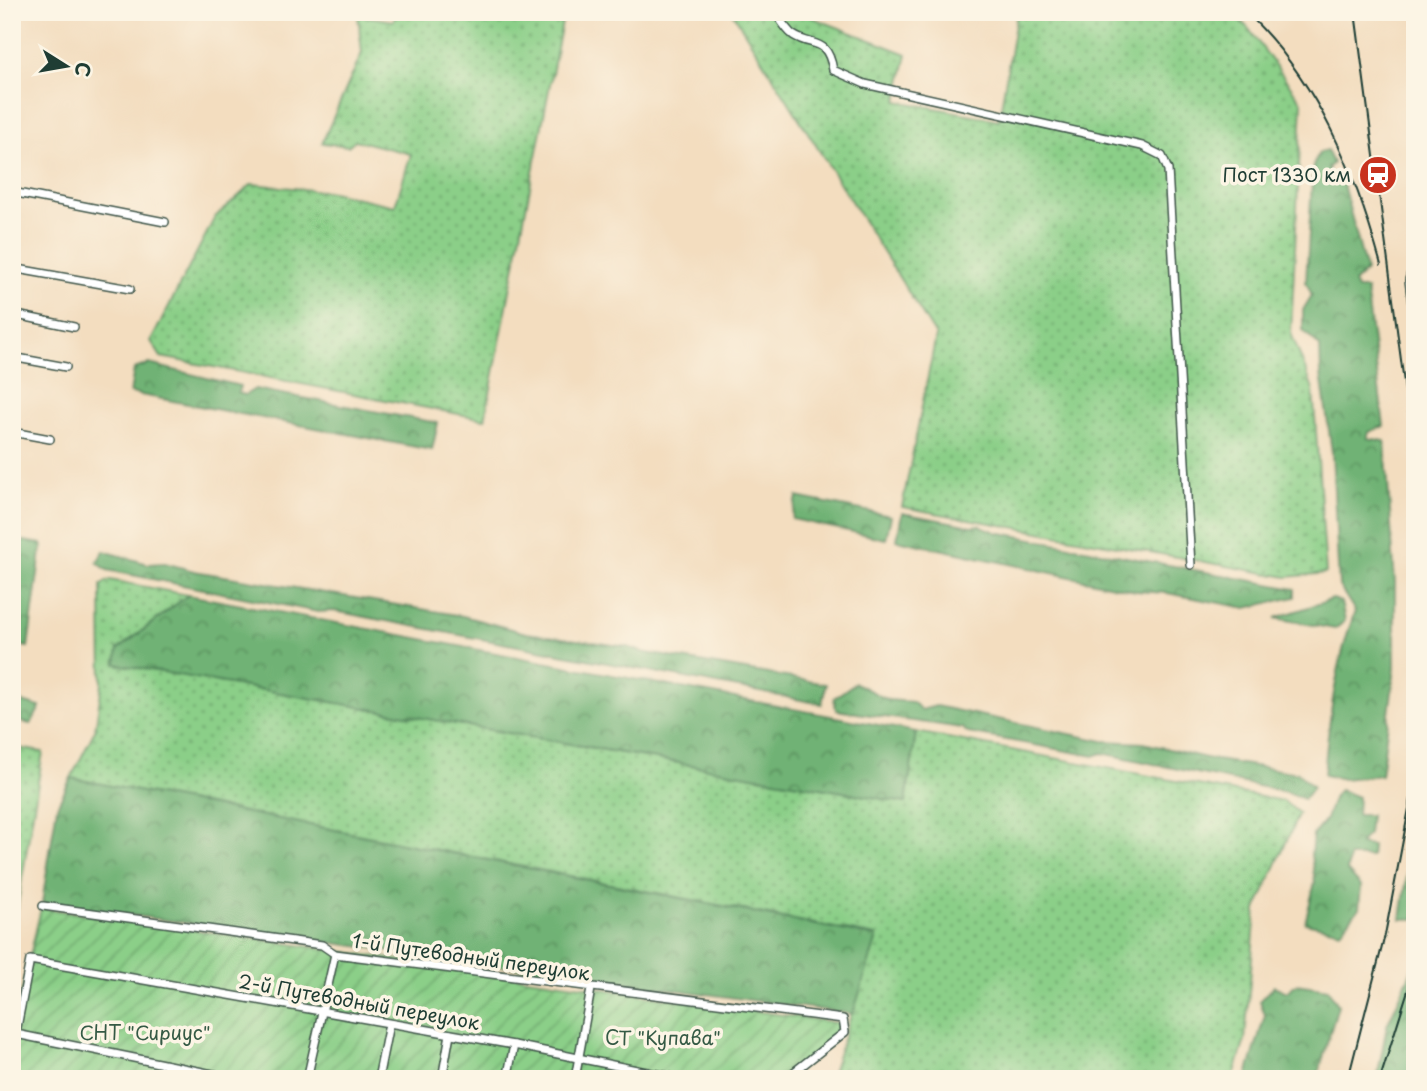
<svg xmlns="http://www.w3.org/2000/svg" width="1427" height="1091" viewBox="0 0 1427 1091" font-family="'Playpen Sans',sans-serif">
<defs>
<pattern id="grass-dots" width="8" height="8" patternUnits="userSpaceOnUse" patternTransform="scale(1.75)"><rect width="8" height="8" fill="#8bcf88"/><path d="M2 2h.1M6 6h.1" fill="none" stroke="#71a970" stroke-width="1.8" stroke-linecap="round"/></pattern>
<pattern id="forest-crowns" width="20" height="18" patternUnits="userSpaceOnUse" patternTransform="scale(1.75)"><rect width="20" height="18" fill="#70b274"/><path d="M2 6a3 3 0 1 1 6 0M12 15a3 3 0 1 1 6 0" fill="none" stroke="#5b9260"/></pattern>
<pattern id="garden-furrows" width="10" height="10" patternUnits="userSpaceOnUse" patternTransform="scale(1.75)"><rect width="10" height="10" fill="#8bcf88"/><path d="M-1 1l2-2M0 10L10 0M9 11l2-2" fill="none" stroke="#71a970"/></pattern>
</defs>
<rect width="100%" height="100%" fill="#fcf5e5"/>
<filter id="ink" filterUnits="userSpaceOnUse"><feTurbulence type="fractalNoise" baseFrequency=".0143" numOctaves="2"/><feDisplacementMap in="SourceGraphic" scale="14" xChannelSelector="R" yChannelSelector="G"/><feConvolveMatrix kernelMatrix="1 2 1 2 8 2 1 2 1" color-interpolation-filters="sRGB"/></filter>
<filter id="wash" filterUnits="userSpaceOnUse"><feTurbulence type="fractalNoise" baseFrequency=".00686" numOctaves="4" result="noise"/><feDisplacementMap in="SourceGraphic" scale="28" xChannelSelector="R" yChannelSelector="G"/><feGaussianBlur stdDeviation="1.57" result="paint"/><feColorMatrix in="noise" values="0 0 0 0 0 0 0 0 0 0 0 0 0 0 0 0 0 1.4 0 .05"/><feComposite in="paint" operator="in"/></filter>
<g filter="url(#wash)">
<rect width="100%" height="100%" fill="#f3ddbf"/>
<!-- grass -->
<g fill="url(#grass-dots)" stroke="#55865e" stroke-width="2">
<polygon points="398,12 564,12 485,419 161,357 151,341 215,217 252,184 332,192 395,206 411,154 355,140 348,146 322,143 362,53 358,15 393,21"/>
<polygon points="732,12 798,12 907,54 897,101 999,120 1017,12 1231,12 1248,28 1302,102 1291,333 1313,389 1326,573 1287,577 902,507 936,336"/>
<polygon points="110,580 188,595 118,649 116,664 906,803 916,732 1283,801 1299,813 1256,910 1245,1040 1233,1079 830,1079 877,936 71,778 95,730 102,684 101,585"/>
<polygon points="12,747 43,752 14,927 12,927"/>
</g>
<!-- forest -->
<g fill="url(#forest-crowns)" stroke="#487854" stroke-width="2">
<path d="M1327,150L1333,163L1328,168L1332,179L1341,177L1366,271L1354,283L1357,289H1366L1384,426L1369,432L1367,438L1385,441L1395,583V668L1381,775L1343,779L1324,775C1329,719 1336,663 1355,611L1339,586L1332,452L1321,374L1320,347L1303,330V310L1312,295L1306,282L1313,166L1319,153Z"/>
<polygon points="149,364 240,386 238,393 245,395 255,389 438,423 432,450 130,393 134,369"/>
<polygon points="797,497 891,516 886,539 792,519"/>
<polygon points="902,513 972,526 979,525 996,532 1295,589 1295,597 1246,608 1167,593 1136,591 897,540"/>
<polygon points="12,539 42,544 28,647 12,644"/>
<polygon points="104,551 148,564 165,563 194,571 463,616 526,633 628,647 642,652 826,684 822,704 334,611 318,612 107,570 97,562"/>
<polygon points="188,595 916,732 906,803 116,664 118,650"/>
<polygon points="1333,599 1341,602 1345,621 1335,629 1275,618"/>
<polygon points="855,683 888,700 913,702 921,710 936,706 1103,741 1144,743 1210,759 1298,773 1313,787 1304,799 1286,792 1102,753 1094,756 968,733 962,728 836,710 834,698"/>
<polygon points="12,699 40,707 31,724 12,720"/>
<polygon points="71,778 877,937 853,1014 42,903 57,806"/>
<polygon points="1340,790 1358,797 1357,815 1370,815 1368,834 1359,844 1372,846 1371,857 1349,857 1347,871 1361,886 1359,908 1341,931 1305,923 1315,882 1311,855 1313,835 1326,819 1334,796"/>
<polygon points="1415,820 1415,919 1401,919"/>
<polygon points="1415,963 1415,1079 1377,1079 1387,1025"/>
<polygon points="1296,984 1328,989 1338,1005 1317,1079 1246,1079 1265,1015 1260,1001 1274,986 1287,992"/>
</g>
<!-- garden -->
<polygon fill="url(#garden-furrows)" stroke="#55865e" stroke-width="2" points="41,908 839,1023 836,1037 784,1079 12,1079 12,1034"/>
</g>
<g filter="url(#ink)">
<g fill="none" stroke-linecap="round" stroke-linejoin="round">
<defs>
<g id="minor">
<path d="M775,12C780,19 786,30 793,35C813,48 827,36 833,70L865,84L1142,146L1162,156L1168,170L1191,565"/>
<polyline points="12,192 165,222"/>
<polyline points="1415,258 1409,280 1415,327"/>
<polyline points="12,268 130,289"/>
<polyline points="12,314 74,327"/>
<polyline points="12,357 66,367"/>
<polyline points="12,432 50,439"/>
<polyline points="43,906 322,945 335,954 843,1019 845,1032 785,1079"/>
<polyline points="16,1034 237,1079"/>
<polyline points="12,1053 30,960 514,1045 681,1079"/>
<polyline points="307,1079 335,954"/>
<polyline points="378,1079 389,1024"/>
<polyline points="442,1079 450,1034"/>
<polyline points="507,1079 514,1045"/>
<polyline points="575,1079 591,989"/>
</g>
</defs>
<!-- minor casing -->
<use href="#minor" stroke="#3f5549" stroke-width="10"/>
<!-- minor -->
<use href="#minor" stroke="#fff" stroke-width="7"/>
<!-- rail -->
<g stroke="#1f3d34" stroke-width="2">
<path d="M1246,12C1318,81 1355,171 1381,265"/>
<polyline points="1355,12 1415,466"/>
<polyline points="1348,1079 1385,935 1415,777"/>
<polyline points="1380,1079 1415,968"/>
</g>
</g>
</g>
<!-- icons -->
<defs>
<symbol id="station-disc" viewBox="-11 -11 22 22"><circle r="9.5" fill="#c8321e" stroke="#fcf5e5"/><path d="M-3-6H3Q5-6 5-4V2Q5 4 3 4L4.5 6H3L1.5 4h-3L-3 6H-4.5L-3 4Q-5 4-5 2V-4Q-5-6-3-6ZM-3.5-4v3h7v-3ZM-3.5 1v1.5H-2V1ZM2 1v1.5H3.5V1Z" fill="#fff"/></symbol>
</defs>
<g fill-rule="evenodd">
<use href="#station-disc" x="1356" y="153" width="44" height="44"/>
</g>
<g text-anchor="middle" stroke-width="7" stroke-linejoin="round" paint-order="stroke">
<!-- poi labels -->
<g font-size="19" fill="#1f3d34" stroke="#fcf5e5" text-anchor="end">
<text x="1351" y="182">Пост 1330 км</text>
</g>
<!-- street labels -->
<g font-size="19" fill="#1f3d34" stroke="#fcf5e5">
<text transform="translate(471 957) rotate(8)" y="7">1-й Путеводный переулок</text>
<text transform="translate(359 1002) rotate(10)" y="7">2-й Путеводный переулок</text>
</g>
<!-- park labels -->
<g font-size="19" fill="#355a45" stroke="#fcf5e5">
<text x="145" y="1040">СНТ "Сириус"</text>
<text x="663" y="1045">СТ "Купава"</text>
</g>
</g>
<!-- margin -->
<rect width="1427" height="1091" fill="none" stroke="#fcf5e5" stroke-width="42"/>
<!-- north arrow -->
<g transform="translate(66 66) rotate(101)" stroke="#fcf5e5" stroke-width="5" paint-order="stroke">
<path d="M0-5L12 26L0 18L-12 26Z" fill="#1f3d34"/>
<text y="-10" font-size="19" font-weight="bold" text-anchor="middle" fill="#1f3d34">С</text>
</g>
</svg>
